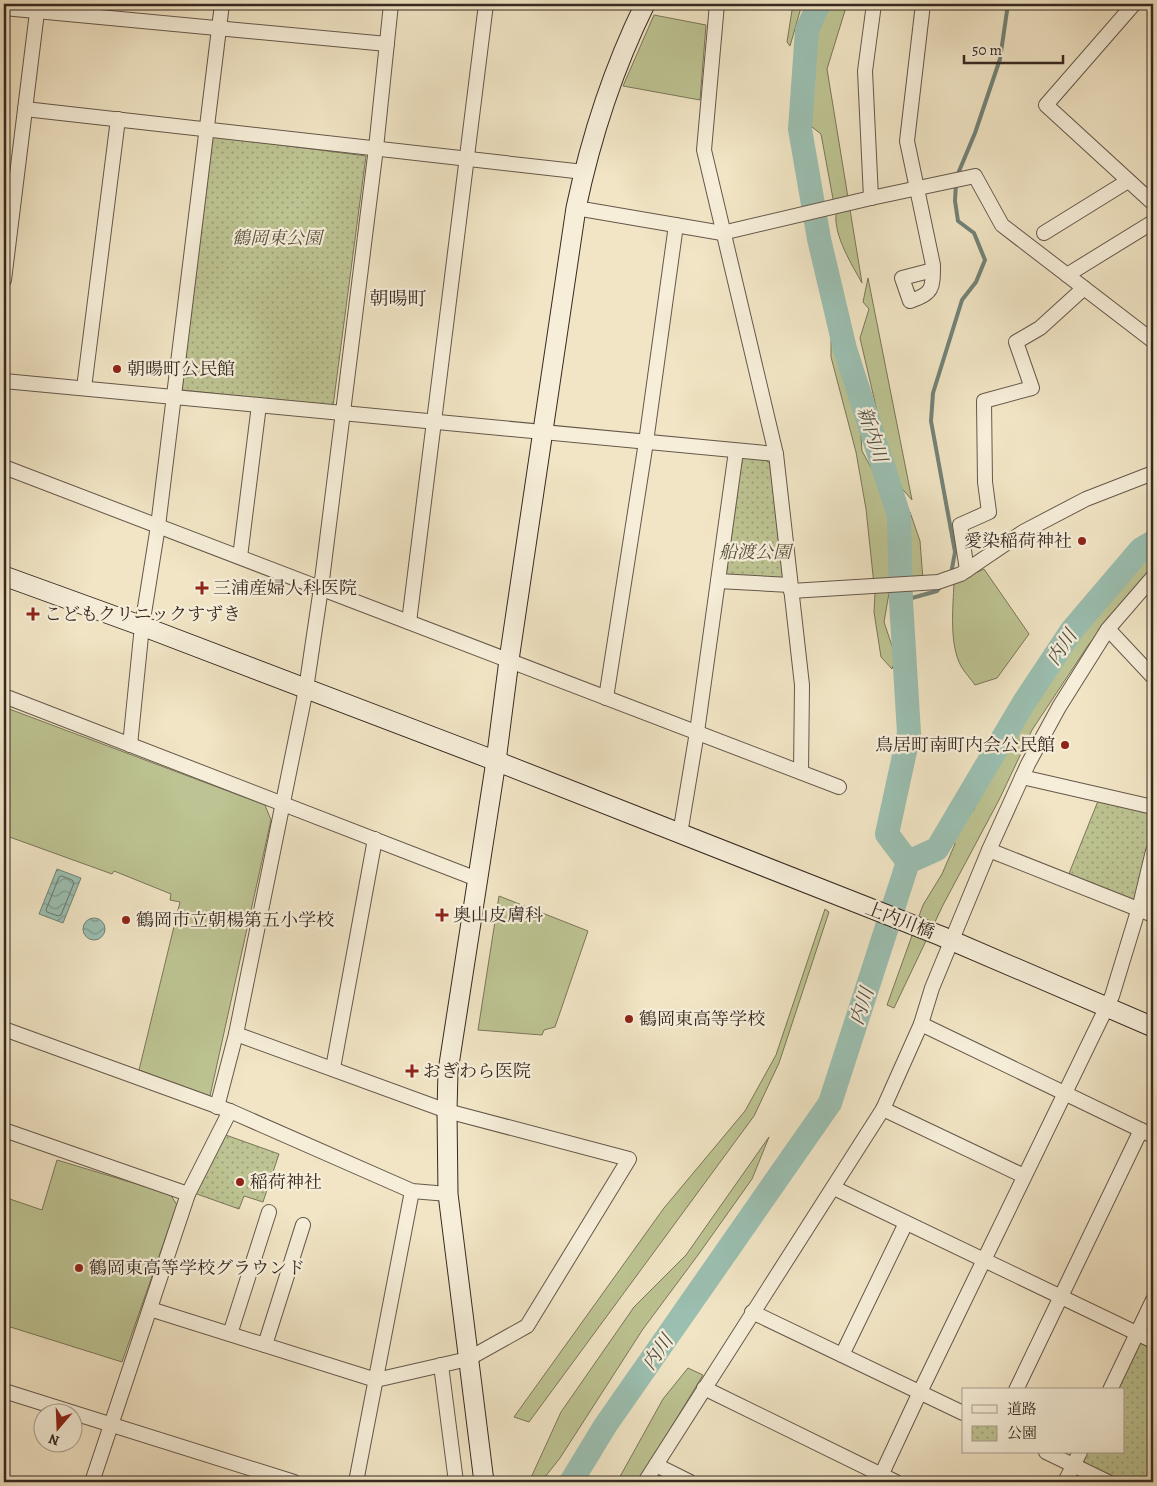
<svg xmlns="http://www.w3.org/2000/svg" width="1157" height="1486" viewBox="0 0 1157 1486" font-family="Alegreya,'Noto Serif JP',serif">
<defs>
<pattern id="park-dots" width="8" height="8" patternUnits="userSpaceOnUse" patternTransform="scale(1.25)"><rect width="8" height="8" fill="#bdc392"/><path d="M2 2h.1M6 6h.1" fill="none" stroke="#9a9e77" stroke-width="1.8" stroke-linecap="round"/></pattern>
<pattern id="water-waves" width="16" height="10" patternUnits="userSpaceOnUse" patternTransform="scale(1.25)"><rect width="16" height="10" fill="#9bbfb1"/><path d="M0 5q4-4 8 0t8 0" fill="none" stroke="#7f9b90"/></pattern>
</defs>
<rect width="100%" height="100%" fill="#f1e5c5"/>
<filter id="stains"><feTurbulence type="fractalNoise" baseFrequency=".004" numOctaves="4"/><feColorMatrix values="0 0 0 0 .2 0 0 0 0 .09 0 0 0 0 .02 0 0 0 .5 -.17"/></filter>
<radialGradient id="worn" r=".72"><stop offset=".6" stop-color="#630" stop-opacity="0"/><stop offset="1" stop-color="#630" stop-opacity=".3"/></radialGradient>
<!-- grass -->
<g fill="#bdc392" stroke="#7a765a">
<polygon points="793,4 802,4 790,46 787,42"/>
<path d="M825,4H847L827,69L862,283C852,265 834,236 836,215L821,134L808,124L810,35Z"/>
<polygon points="654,15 706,25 700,100 623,86"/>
<polygon points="868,278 912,500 897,483 877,411 860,338 869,309 863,302"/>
<polygon points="831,323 838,353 851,382 860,424 862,451 884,491 895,528 889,593 884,622 896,658 892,669 881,657 874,612 875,594 866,509 856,452 831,357"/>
<polygon points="910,512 920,541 923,580 910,579 904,528"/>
<polygon points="1153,553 1153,570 1089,644 1032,730 999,800 943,905 894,1008 887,1005 923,905 942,874 955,844 952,839 960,821 974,810 982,787 993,773 1040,694 1102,607 1142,560"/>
<path d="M984,569L1029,634L997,678L975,685C971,679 965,673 961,666C949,644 953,607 954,583Z"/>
<polygon points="4,707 265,805 271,820 210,1096 139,1070 180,902 170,900 171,894 114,871 112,874 4,835"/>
<polygon points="499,896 588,931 555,1027 544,1030 542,1035 478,1030"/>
<polygon points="825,909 829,912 779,1063 754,1116 529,1422 514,1417 664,1208 745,1111 776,1055"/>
<polygon points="769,1137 752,1179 698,1255 643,1329 560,1458 541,1482 529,1482 561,1412 634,1307 686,1255"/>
<polygon points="57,1160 170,1194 177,1205 122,1362 4,1325 4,1197 42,1210"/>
<polygon points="688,1368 703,1375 638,1482 617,1482 663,1399"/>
</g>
<!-- park -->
<g fill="url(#park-dots)" stroke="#7a765a">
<polygon points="211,136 366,156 333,406 182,390"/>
<polygon points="744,456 763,458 773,466 785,581 726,577 739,461"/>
<path d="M1098,801L1151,811C1156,843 1144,874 1136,905L1068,876Z"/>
<polygon points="223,1134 279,1154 263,1202 244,1196 239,1209 194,1193"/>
<polygon points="1144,1342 1153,1347 1153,1482 1119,1482 1087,1467 1082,1457 1084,1452 1123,1452 1123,1390 1114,1390 1137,1344"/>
</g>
<!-- water -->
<g fill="url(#water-waves)" stroke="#738378">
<polygon points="57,869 81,878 63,923 39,914"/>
<circle cx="94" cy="929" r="11"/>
</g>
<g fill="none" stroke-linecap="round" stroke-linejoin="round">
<!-- shore -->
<polygon stroke="#68746a" stroke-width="1" points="62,876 72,880 74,883 61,915 58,916 47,912 46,910 59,877"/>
<!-- stream -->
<g stroke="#738378" stroke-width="4">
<polyline points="957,176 975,133 1000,59 1008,4"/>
<polyline points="951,574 955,552 931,421 933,393 962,300 976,282 985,260 974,233 958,221 955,201 956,183"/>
<polyline points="901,601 937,591 942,585"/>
</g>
<!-- river -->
<g stroke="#9bbfb1" stroke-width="24">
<polyline points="819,4 807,30 800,129 819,239 845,349 899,516 901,601 909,733 887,834 908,862"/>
<polyline points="571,1482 605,1426 830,1103 908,862 937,849 1023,704 1072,630 1141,549 1153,542"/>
</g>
<defs>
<g id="street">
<polyline points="717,4 704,150 776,454 802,685 801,772"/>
<path d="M923,4L907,141L933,265C933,288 933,294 910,301L902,278L933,270"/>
<polyline points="1134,4 1046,105 1153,203"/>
<polyline points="4,8 387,44"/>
<polyline points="25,109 584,172"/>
<polyline points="871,198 865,71 874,4"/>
<polyline points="576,208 722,233 871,198 975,176 1002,225 1153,341"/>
<polyline points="1044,233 1128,181"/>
<polyline points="1067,275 1153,222"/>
<polyline points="4,280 38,4"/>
<polyline points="4,381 776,454"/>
<polyline points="84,388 118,119"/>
<polyline points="4,467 839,787"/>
<polyline points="240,557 259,405"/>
<polyline points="967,570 960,525 989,512 985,482 984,401 1032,388 1016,342 1040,328 1084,288"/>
<polyline points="718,581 790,585"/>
<polyline points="791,591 938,582 961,574 1023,532 1086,499 1153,473"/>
<polyline points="409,622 486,4"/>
<polyline points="1108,629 1153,677"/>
<polyline points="4,696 477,879"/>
<polyline points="606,698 646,442 676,225"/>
<polyline points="130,745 142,626 158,526 222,4"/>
<polyline points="1022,777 1153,807"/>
<polyline points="680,834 697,732 736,451"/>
<polyline points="989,850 1153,915"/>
<polyline points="921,1024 1141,1130"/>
<polyline points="4,1029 230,1111 412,1191 448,1194"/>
<polyline points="333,1068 375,839"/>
<polyline points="217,1107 236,1034 306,689 321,588 376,148 391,4"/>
<polyline points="883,1109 1024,1176"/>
<polyline points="4,1130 188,1194"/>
<polyline points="834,1188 1153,1341"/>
<polyline points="150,1309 376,1380 468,1359 527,1326 629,1159 447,1111 236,1034"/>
<polyline points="752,1312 963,1413"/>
<polyline points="230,1334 269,1212"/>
<polyline points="265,1345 303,1225"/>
<polyline points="842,1355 906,1223"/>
<polyline points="441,1365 456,1482"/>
<polyline points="704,1388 896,1482"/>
<polyline points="1016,1390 1141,1130 1153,1136"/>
<polyline points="1110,1390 1153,1300"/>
<polyline points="4,1391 294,1482"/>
<polyline points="1046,1452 1108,1482"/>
<polyline points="656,1465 690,1482"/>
<polyline points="92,1482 188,1194 230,1111"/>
<polyline points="356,1482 412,1191"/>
<polyline points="645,1482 883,1109 921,1024 932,988 989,850 1028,764 1059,707 1108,629 1153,577"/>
<polyline points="878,1482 920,1392 1112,996 1141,901 1153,851"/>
<polyline points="1065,1482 1080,1452"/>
</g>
<g id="secondary">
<polyline points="4,576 142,626 496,761 941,936 1153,1027"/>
<path d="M484,1482L448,1194L447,1111L448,1071L496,761L509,660L576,208C591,137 613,69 645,4"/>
</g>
</defs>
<!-- street casing -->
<use href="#street" stroke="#65584b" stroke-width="16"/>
<!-- secondary casing -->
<use href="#secondary" stroke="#362922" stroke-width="21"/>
<!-- street -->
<use href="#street" stroke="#f6eed9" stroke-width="14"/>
<!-- secondary -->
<use href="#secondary" stroke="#f6eed9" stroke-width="19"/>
</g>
<!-- markers -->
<g fill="#8f2418" stroke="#f6eed9" stroke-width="2">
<circle cx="117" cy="369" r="5"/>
<circle cx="1082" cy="541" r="5"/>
<path d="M199.5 580.5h5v5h5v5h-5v5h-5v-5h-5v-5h5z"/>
<path d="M30.5 606.5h5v5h5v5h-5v5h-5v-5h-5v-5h5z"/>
<circle cx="1065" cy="745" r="5"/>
<path d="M439.5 907.5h5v5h5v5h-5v5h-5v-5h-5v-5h5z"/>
<circle cx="126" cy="920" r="5"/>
<circle cx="629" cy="1019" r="5"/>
<path d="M409.5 1063.5h5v5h5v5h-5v5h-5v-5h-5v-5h5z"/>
<circle cx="240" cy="1182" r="5"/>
<circle cx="79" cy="1268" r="5"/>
</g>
<g text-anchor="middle" stroke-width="4.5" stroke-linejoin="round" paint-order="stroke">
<!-- park labels -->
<g font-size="18" font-style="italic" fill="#58503e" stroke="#f6eed9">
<text x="277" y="244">鶴岡東公園</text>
<text x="755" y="558">船渡公園</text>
</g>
<!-- poi labels -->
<g font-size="18" fill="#362922" stroke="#f6eed9" text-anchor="start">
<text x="127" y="375">朝暘町公民館</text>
<text x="1072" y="547" text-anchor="end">愛染稲荷神社</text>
<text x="213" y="594">三浦産婦人科医院</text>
<text x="44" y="620">こどもクリニックすずき</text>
<text x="1055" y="751" text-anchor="end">鳥居町南町内会公民館</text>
<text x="453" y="921">奥山皮膚科</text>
<text x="136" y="926">鶴岡市立朝楊第五小学校</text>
<text x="639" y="1025">鶴岡東高等学校</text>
<text x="423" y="1077">おぎわら医院</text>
<text x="250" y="1188">稲荷神社</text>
<text x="89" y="1274">鶴岡東高等学校グラウンド</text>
</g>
<!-- street labels -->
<g font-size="18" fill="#362922" stroke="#f6eed9">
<text transform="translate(900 920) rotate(21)" y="6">上内川橋</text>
</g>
<!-- neighbourhood labels -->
<g font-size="19" fill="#362922" stroke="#f6eed9">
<text x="398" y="305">朝暘町</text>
</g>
<!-- water labels -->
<g font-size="19" font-style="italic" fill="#4f4e46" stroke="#f6eed9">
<text transform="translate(873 434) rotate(72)" y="7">新内川</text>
<text transform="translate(1061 647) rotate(-56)" y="7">内川</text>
<text transform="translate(861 1006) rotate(-72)" y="7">内川</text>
<text transform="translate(657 1352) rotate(-55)" y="7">内川</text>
</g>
</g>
<!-- margin -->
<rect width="1157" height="1486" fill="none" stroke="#f1e5c5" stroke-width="20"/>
<rect x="5" y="5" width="1147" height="1476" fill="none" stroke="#362922" stroke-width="2.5"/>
<rect x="10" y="10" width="1137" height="1466" fill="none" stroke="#362922"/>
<!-- legend -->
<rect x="962" y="1388" width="162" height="65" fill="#f6eed9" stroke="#a99f90"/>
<rect x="972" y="1405" width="25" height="8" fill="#f6eed9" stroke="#a99f90"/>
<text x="1007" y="1414" font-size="15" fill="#362922">道路</text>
<rect x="972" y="1426" width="25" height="15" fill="url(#park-dots)" stroke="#a99f90"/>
<text x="1007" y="1438" font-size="15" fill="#362922">公園</text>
<!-- north arrow -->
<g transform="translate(58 1428) rotate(199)"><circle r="24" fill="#f6eed9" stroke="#a99f90"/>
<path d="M0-4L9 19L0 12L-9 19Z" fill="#8f2418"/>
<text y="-8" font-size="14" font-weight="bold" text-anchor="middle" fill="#362922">N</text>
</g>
<!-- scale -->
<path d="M964 55v8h99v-8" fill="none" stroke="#362922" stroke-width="2.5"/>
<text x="972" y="55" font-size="15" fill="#362922" stroke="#f6eed9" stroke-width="4" paint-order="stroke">50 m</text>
<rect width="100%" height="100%" filter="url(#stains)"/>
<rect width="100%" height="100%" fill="url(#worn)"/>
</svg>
